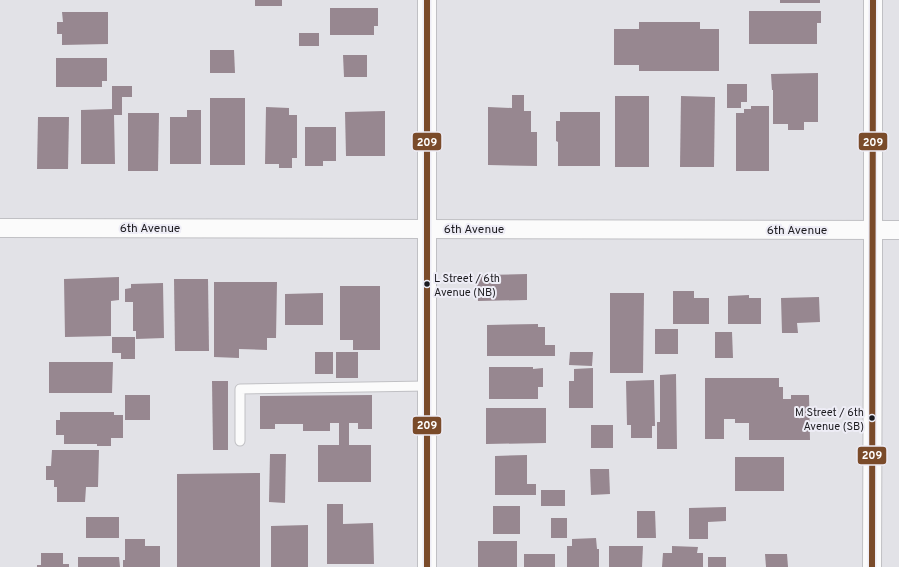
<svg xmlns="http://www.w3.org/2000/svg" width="899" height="567" viewBox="0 0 899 567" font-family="Overpass,sans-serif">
<rect width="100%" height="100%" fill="#e2e2e7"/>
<!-- building -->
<g fill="#978790">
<rect x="255" y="0" width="27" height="6"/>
<rect x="780" y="0" width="40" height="3"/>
<polygon points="330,8 378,8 378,26 374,26 374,35 330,35"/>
<polygon points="749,11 821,11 821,23 817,23 817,44 749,44"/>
<polygon points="62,12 108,12 108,44 62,45 62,34 57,34 57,22 63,22"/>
<polygon points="639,22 700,22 700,29 719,29 719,71 639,71 639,65 614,65 614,29 639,29"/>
<rect x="299" y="33" width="20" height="13"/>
<polygon points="210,50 234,50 235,73 210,73"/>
<polygon points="343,55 367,55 367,77 344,77"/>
<polygon points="56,58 107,58 107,81 102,81 102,87 56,87"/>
<polygon points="818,73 818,122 804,122 804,130 788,130 788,124 773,124 773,90 772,90 771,74"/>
<polygon points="727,84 747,84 747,102 741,102 741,108 727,108"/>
<polygon points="112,86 132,86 132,97 122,97 122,115 114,115 115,164 81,164 81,110 112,109"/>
<polygon points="512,95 524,95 524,111 531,111 531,132 537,132 537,166 488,165 488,107 512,108"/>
<rect x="615" y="96" width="34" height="71"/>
<polygon points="681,96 715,97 714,167 680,167"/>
<rect x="210" y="98" width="35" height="67"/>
<polygon points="751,106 769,106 769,171 736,171 736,113 744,113 744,109 751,109"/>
<polygon points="266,107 289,108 289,115 297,115 297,158 292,158 292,168 279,168 279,164 265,164"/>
<polygon points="187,110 201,110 201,164 170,164 170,117 187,117"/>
<polygon points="385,111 385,156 346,156 345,112"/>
<polygon points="560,112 600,112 600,166 558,166 558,142 556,141 556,121 560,121"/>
<polygon points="128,113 159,113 158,171 128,171"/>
<polygon points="38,117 69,117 68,169 37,169"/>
<polygon points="305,127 336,127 336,161 323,161 323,166 305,166"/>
<polygon points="527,274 527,300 478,301 477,281 483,275"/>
<polygon points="119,277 119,300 111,301 111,336 65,337 64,279"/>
<polygon points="174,279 208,279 209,351 175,351"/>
<polygon points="214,282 277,282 276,338 267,338 267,350 239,349 239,358 214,357"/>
<polygon points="163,283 164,338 136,339 136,331 133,331 133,302 125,302 125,289 131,288 131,284"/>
<polygon points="340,286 380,286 380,350 353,350 353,340 340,340"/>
<polygon points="673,291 694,291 694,298 709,298 709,324 673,324"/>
<polygon points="323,293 323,325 285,325 285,294"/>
<polygon points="610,293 644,293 643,373 610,373"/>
<polygon points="749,295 749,298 761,298 761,324 728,324 728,296"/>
<polygon points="819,297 820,322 797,323 798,333 782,333 781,298"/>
<polygon points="538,324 538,327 545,327 545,345 555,345 555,356 487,356 487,325"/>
<rect x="655" y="329" width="23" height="25"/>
<polygon points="715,332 732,332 733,358 715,358"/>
<polygon points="112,337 135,337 135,359 121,359 121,353 112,353"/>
<rect x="315" y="352" width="18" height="22"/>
<rect x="336" y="352" width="22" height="26"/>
<polygon points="570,352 593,352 592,366 569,365"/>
<polygon points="49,362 113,362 112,393 49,393"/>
<polygon points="489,367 533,367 533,369 543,368 543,387 538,387 538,399 489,399"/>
<polygon points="593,368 593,408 569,408 569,381 574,381 574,369"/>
<polygon points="676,374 677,449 657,449 657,422 660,422 660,375"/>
<polygon points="705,378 779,378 779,387 783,387 783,399 791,399 791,395 809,395 810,440 749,440 749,423 735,423 735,419 724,419 724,439 705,439"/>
<polygon points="654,380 655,426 652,426 652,438 631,438 631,425 627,425 626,381"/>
<polygon points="212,381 228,381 228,450 213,450"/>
<rect x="125" y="395" width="25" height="25"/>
<polygon points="372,395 372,429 358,429 358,423 349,423 349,445 371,445 371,482 318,482 318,445 339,445 339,423 330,423 330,431 303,431 303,424 275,424 275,429 260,429 260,396"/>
<polygon points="486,408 546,408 546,443 486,444"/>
<polygon points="60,412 114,412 114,415 123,415 123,438 111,438 111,446 97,446 97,444 64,444 64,435 56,435 56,420 60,420"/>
<rect x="591" y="425" width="22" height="23"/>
<polygon points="52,450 99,450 98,487 86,487 85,502 57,502 57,487 54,487 54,480 46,480 46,466 51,466"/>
<polygon points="270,454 286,454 285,503 269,502"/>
<polygon points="527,455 527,484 536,484 536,495 495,495 495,456"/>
<rect x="735" y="457" width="49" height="34"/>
<polygon points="590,469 609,469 610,494 591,495"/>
<polygon points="260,473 260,567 177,567 177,474"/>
<rect x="541" y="490" width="24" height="16"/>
<polygon points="327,504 343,504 343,524 373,523 374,564 327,564"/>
<rect x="493" y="506" width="27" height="28"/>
<polygon points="726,507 726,521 708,522 708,539 689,539 689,508"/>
<polygon points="637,511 655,511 656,538 637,538"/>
<rect x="86" y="517" width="33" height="21"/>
<rect x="551" y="518" width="16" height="20"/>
<polygon points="308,525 308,567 271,567 271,526"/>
<polygon points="596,538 597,549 599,549 599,567 567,567 567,546 572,546 572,539"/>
<polygon points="125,539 145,539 145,546 160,546 160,567 123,567 123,560 125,560"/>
<rect x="478" y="541" width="39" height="26"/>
<polygon points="609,546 643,546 642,567 609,567"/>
<polygon points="672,546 698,547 697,553 703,553 703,567 662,567 663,553 672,553"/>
<polygon points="41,553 63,553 63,564 69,564 69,567 37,567 37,565 41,565"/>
<rect x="524" y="554" width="31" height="13"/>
<polygon points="765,554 787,554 788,567 766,567"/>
<polygon points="78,557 119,557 120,567 78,567"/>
<rect x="708" y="557" width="18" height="10"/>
</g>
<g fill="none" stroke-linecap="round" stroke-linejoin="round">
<defs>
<polyline id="service" points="240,441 240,389 427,386"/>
<g id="minor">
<polyline points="0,228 899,230"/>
<polyline points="427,567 427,0"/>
<polyline points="872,567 873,278 873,0"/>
</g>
</defs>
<!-- service casing -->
<use href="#service" stroke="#c0c0c4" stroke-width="11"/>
<!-- minor casing -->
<use href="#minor" stroke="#c0c0c4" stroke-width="20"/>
<!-- service -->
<use href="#service" stroke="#fbfbfb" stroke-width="9"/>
<!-- minor -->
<use href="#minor" stroke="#fbfbfb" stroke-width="18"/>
<defs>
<g id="bus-1">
<polyline points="427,0 427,567"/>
<polyline points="872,567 873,0"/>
</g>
</defs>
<!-- bus-1 casing -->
<use href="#bus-1" stroke="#eeedf6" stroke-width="9"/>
<!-- bus-1 -->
<use href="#bus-1" stroke="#7a4b2a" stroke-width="6"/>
</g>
<!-- markers -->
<g fill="#1c1b1f" stroke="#eeedf6" stroke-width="1.5">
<circle cx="427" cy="284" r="3.5"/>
<circle cx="872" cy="418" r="3.5"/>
</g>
<g text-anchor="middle" stroke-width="4" stroke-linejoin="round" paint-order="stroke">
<!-- bus labels -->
<g font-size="11" fill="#1c1b1f" stroke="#eeedf6" text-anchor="start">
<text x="434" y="282">L Street / 6th<tspan x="434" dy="14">Avenue (NB)</tspan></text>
<text x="864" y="416" text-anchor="end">M Street / 6th<tspan x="864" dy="14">Avenue (SB)</tspan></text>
</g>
<!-- street labels -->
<g font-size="12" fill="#1c1b1f" stroke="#eeedf6">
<text x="150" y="232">6th Avenue</text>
<text x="474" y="233">6th Avenue</text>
<text x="797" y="234">6th Avenue</text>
</g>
</g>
<g stroke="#eeedf6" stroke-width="1.5">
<rect x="412" y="132" width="30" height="19" rx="4" fill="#7a4b2a"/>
<rect x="858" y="132" width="30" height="19" rx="4" fill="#7a4b2a"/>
<rect x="412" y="416" width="30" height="19" rx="4" fill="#7a4b2a"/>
<rect x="857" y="446" width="30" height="19" rx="4" fill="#7a4b2a"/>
</g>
<g font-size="11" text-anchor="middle" font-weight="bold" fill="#fff">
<text x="427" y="146">209</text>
<text x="873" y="146">209</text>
<text x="427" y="429">209</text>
<text x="872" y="459">209</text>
</g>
</svg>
